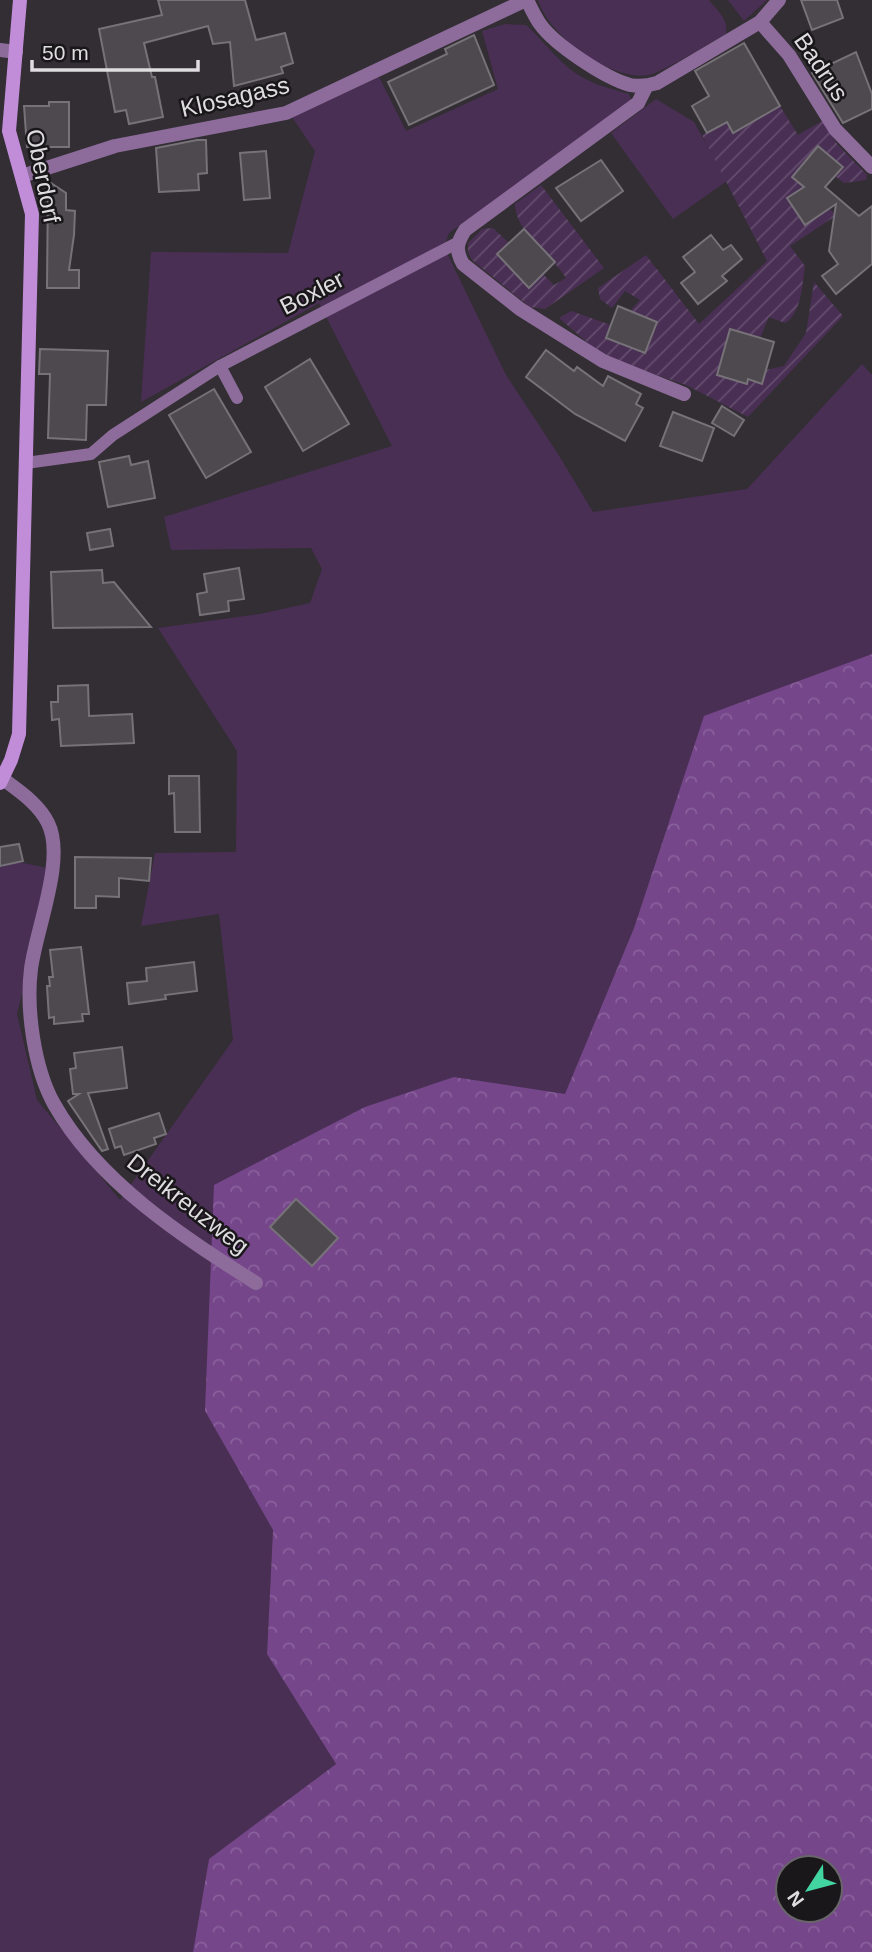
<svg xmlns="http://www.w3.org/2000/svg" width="872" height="1952" viewBox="0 0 872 1952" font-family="Arial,sans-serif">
<defs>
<pattern id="forest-crowns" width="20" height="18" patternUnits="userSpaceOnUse" patternTransform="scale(1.75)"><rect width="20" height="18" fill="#76468b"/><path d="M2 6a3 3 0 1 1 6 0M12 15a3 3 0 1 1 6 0" fill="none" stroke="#89609b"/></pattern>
<pattern id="garden-furrows" width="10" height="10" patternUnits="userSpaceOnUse" patternTransform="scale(1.75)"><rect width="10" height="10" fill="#4a2f55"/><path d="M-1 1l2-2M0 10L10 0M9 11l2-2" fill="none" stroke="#644d6d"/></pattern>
</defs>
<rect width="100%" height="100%" fill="#322e33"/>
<!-- green -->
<g fill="#4a2f55">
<path d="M538,0H709C717,10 729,20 726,34C710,43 663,72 649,75C610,81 549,36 538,0Z"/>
<polygon points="728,0 767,0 744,21"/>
<path d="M505,24L526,25C545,42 560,65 582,77C597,86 613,89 629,94L631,99L628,104L449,233L444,247L506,375L558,454L593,512L747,489L862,364L872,375V654L704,717L634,928L565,1095L454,1077L205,1411L273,1530L267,1654L336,1764L209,1859L193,1952H0V858L52,869L17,1014L37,1100L120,1200L233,1040L219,914L141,926L155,853L236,852L237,751L158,628L260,614L310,603L322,569L311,548L171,550L164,517L392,446L319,303L141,402L151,252L288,253L315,151L292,117L379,77L406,131L498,89L482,31Z"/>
<polygon points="656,99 694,122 727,181 673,219 611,133"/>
</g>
<!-- forest -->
<path fill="url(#forest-crowns)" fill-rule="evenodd" d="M872,654V1952H193L209,1859L336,1764L267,1654L273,1530L205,1411L214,1185L365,1107L454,1077L565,1094L634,928L704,716ZM788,1868H830V1910H788Z"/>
<!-- garden -->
<g fill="url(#garden-furrows)">
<path d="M780,106L798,135L822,121L838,145L867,175L866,180L844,183L835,176L843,167L818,146L792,177L804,187L787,199L804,225L829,209L837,215L790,246L805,266C802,285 802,313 785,323L769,317L760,338L730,329L717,375L762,383L766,370L784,366L806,333L814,282L843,316L748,417L686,385L604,357L559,318L571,311L611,325L606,338L645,353L657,322L630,311L640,300L625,291L612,308L600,299L598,288L646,255L699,324L767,261L702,135L727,122L733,132Z"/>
<path d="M541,185L604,268L545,309L530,307L472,260L468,252V243L482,229L493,228L509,243L497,254L528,287L543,274L554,285L566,278C551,254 516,234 515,204Z"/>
</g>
<!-- building -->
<g fill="#4d494e" stroke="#767278" stroke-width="2">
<polygon points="158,0 245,0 256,40 285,33 293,63 281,67 283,73 234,86 230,42 213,44 208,26 144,43 152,77 155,77 163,117 129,124 126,110 115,112 99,29 162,15"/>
<polygon points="801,0 837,0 843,18 812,30"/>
<polygon points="474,35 494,85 409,125 388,82 447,54 445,49"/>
<polygon points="744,43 780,106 733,133 727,122 707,133 692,106 709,96 695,71"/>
<polygon points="856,52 872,94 872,109 843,123 812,73"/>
<polygon points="49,102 69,102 69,147 27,147 24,106 49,106"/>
<polygon points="197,140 206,140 207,173 198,174 199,190 159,192 156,148"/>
<polygon points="818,146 843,167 825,187 859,216 872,206 872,264 836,294 822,276 838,264 829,251 836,204 805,225 787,198 804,187 792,177"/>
<polygon points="266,151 270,198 244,200 240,153"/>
<polygon points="601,160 623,191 581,221 556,188"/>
<polygon points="48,181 66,193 66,210 75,211 74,235 69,270 79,270 79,288 47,288"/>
<polygon points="524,229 555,262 529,288 497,254"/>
<polygon points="711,235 723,250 731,245 742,259 722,276 727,281 698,304 681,283 695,272 683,257"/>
<polygon points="618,306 657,322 645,353 606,338"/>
<polygon points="730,329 774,342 762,384 748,379 747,384 717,375"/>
<polygon points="40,349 108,351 106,405 87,405 86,440 48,438 50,374 39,374"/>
<polygon points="546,350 574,371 577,367 603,386 608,376 641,394 636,404 643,408 625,441 575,414 526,377"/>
<polygon points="310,359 349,424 303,451 265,387"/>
<polygon points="214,389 251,452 206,478 169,415"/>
<polygon points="722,406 744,420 734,436 712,423"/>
<polygon points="673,412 714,428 702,461 660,446"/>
<polygon points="129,456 131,465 148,461 155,498 108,507 99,462"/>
<polygon points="110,529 113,546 90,550 87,533"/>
<polygon points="239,568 244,599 228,601 229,611 200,615 197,594 207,592 204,574"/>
<polygon points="102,570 103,583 114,582 151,627 53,628 51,572"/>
<polygon points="88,685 89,716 132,714 134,743 61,746 59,719 52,720 51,702 58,702 58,686"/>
<polygon points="169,776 199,776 200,832 175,832 174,793 169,794"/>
<polygon points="19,844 23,861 0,866 0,847"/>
<polygon points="75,857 151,858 149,881 119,878 119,897 96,896 96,908 75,908"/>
<polygon points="81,947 89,1014 82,1014 83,1021 54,1024 54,1017 49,1018 47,986 50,986 49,977 53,977 50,950"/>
<polygon points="194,962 197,991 165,995 166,999 129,1004 127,983 147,981 146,968"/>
<polygon points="122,1047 127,1088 88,1093 108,1149 102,1151 68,1101 79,1094 73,1094 70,1069 76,1068 74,1053"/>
<polygon points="159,1113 166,1134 154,1138 156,1144 124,1155 121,1146 115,1148 109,1129"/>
<polygon points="296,1199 338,1238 312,1266 270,1227"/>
</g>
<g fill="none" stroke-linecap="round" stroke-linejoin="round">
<!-- service -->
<g stroke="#8d6c9b" stroke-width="12">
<polyline points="237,398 220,366 457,243"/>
<polyline points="26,463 91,454 113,435 220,366"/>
</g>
<!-- minor -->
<g stroke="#8d6c9b" stroke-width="14">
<path d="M527,0C531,8 535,17 540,24C555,45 605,78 630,85C640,87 647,86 657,83L760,22L779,0"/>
<polyline points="760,22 789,55 835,129 872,167"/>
<polyline points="0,50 16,52"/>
<path d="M646,87L638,103L465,230C457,243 455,250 463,264L520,309L603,361L684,394"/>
<polyline points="22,176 115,146 286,113 526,0"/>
<path d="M3,779C19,791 39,804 48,823C66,859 36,929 31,969C26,1009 34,1068 54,1104C98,1182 182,1236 256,1283"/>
</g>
<!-- secondary -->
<polyline stroke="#c18dd8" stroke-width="14" points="0,783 11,760 19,734 32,214 9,131 20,0"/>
</g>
<g text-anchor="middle" stroke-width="5" stroke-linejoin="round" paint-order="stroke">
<!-- street labels -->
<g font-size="24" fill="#dfdde0" stroke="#191719">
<text transform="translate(821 67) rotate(56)" y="8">Badrus</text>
<text transform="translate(235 97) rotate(-13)" y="8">Klosagass</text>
<text transform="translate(43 176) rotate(79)" y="8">Oberdorf</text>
<text transform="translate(312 293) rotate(-27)" y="8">Boxler</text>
<text transform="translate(188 1204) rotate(38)" y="8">Dreikreuzweg</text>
</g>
</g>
<!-- north arrow -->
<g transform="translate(809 1889) rotate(234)"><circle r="33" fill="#191719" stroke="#686669" stroke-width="2"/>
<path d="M0-5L12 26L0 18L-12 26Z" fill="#42d4a1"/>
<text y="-10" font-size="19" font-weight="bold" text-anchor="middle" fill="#dfdde0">N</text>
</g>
<!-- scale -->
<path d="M32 60v10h166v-10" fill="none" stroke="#dfdde0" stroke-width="3.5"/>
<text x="42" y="60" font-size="21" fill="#dfdde0" stroke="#191719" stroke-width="5" paint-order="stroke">50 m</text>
</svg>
